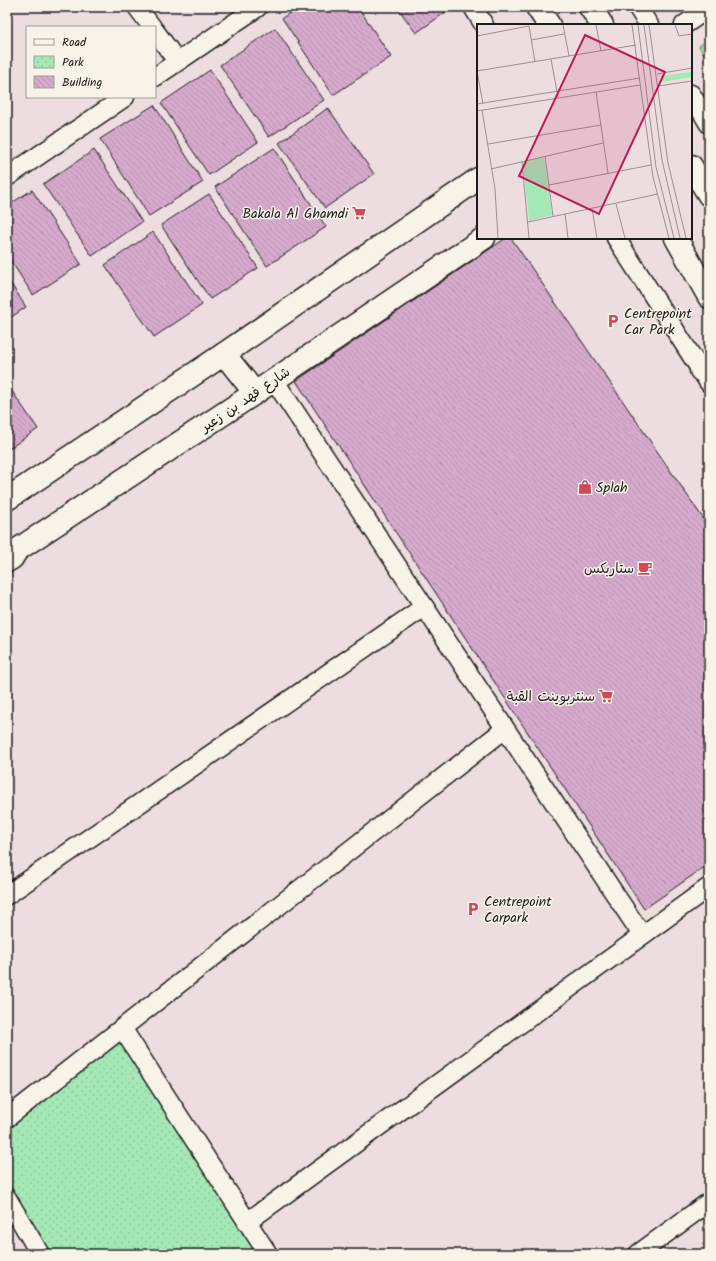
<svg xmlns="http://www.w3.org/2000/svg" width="716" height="1261" viewBox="0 0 716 1261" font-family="Kalam,'Playpen Sans Arabic',sans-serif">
<defs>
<pattern id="park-dots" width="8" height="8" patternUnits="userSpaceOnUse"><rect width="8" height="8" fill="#a4e9b5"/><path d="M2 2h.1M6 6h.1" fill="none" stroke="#8dc79b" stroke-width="1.8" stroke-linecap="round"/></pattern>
<pattern id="building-back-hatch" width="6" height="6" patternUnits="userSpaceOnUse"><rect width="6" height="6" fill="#d7aacd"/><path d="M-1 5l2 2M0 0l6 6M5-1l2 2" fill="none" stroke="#b892af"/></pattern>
</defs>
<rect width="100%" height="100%" fill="#eddde0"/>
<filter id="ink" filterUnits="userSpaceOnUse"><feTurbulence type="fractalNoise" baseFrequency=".025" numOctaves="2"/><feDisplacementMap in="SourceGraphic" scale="8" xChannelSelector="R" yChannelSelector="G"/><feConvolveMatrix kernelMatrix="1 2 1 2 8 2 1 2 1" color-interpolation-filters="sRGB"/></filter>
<g filter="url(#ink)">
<!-- park -->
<g fill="url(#park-dots)" stroke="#608268">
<polygon points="709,39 709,64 699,46"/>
<polygon points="120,1036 262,1254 49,1254 7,1182 7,1127"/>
</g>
<!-- building -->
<g fill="url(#building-back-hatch)" stroke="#1c1c1c">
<polygon points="299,7 358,7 391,57 333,95 282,18"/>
<polygon points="397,7 453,7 416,33"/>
<polygon points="275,28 324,100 269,137 220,65"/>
<polygon points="210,70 258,142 209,175 161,103"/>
<polygon points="154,105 203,182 149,216 100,139"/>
<polygon points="328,108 374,174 325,208 279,143"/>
<polygon points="274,148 326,227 267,266 215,187"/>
<polygon points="94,150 142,222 92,256 43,184"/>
<polygon points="32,190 81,264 33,295 7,255 7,206"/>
<polygon points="209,194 258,268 210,299 161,225"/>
<polygon points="153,232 202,305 154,337 105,265"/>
<polygon points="506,238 511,238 709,527 709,864 644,909 296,381"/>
<polygon points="7,278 26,307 7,320"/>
<polygon points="7,384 38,429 7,450"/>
</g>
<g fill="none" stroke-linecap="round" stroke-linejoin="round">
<defs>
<g id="street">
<polyline points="137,7 152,27"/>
<polyline points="473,7 484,25"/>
<polyline points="637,7 649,25"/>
<polyline points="684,25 709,8"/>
<polyline points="155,31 177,61"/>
<polyline points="155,77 258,7"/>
<polyline points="691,94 709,124"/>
<polyline points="7,177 125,97"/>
<polyline points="616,238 709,383"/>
<polyline points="274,380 642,935"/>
<polyline points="7,895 424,607"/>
<polyline points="122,1028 268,1254"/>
<polyline points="7,1118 505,729"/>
<polyline points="7,1198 40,1254"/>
<polyline points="247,1222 709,887"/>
<polyline points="638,1254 709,1202"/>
</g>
<g id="secondary">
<polyline points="224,354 255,393"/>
<polyline points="7,499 224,354 478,179"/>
<polyline points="7,561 12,558 17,550 255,393 484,238"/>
</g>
<g id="primary">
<polyline points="537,7 549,25"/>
<polyline points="590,7 602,25"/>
<polyline points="691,166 709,195"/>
<polyline points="676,238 709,297"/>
<polyline points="701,370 709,366"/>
</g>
</defs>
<!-- street casing -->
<use href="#street" stroke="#1c1c1c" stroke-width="21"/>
<!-- secondary casing -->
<use href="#secondary" stroke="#1c1c1c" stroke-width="25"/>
<!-- primary casing -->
<use href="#primary" stroke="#1c1c1c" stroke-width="25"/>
<!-- street -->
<use href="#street" stroke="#f7f3e8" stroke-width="18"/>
<!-- secondary -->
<use href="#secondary" stroke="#f7f3e8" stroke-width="22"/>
<!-- primary -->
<use href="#primary" stroke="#f7f3e8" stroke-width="22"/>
</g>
</g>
<!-- icons -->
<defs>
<symbol id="supermarket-bare" viewBox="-9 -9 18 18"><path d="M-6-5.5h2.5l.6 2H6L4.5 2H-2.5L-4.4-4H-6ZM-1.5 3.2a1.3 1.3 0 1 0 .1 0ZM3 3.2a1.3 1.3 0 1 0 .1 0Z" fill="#d1495b" stroke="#f7f3e8" stroke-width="2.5" paint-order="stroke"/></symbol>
<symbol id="parking-bare" viewBox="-9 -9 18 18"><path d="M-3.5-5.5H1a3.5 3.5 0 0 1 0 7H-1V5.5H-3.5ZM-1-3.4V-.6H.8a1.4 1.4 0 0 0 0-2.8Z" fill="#d1495b" stroke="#f7f3e8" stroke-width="2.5" paint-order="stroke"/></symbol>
<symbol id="shop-bare" viewBox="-9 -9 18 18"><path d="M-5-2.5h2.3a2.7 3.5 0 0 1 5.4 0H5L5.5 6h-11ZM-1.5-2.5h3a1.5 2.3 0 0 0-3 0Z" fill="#d1495b" stroke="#f7f3e8" stroke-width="2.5" paint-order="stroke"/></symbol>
<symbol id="cafe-bare" viewBox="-9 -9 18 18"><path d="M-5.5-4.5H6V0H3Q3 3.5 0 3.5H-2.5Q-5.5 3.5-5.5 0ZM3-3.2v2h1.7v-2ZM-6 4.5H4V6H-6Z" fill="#d1495b" stroke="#f7f3e8" stroke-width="2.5" paint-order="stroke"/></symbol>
</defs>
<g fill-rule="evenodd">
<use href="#supermarket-bare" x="349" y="203" width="20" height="20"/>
<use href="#parking-bare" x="603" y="311" width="20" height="20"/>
<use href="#shop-bare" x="575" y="477" width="20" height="20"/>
<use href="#cafe-bare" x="635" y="558" width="20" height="20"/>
<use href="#supermarket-bare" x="596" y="686" width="20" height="20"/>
<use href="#parking-bare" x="463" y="899" width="20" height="20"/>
</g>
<g text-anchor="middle" stroke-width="3" stroke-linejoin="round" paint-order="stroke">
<!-- poi labels -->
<g font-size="14" fill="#1c1c1c" stroke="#f7f3e8" text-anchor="end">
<text x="348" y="218">Bakala Al Ghamdi</text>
<text x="624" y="318" text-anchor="start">Centrepoint<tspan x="624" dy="16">Car Park</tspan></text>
<text x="596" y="492" text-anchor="start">Splah</text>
<text x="634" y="573">ستاربكس</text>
<text x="595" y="701">سنتربوينت القبة</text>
<text x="484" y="906" text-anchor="start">Centrepoint<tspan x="484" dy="16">Carpark</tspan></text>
</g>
<!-- street labels -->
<g font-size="14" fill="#1c1c1c" stroke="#f7f3e8">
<text transform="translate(245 399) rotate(-34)" y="5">شارع فهد بن زعير</text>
</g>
</g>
<!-- overview -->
<g transform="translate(477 24)">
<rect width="215" height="215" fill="#eddde0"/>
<path d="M214,48L215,53L184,58V52ZM67,133L75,191L52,197L46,138Z" fill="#a4e9b5"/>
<path fill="none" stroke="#999092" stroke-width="1" d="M86,1L92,32M119,1L124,27M155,1L176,153L192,214M161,1L179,143L197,214M167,1L185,136L203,214M172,1L191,139L209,214M198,1L202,12L215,10M52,2L58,38M0,12L52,2M54,16L87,10M74,35L81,73M0,47L159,21M0,47L6,80M180,50L215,44M181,62L215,57M119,68L131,149M0,80L163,54M5,86L18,165L21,214M0,87L163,61M11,120L124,101M68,132L76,192M45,138L52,214M14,145L126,119M72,161L174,141M139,180L148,214M115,185L120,214M88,190L91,214M51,198L181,170"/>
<path fill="#c2185b" fill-opacity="0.15" stroke="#c2185b" stroke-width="2" d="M108,11L188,48L122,190L42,152Z"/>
<rect width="215" height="215" fill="none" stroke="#1c1c1c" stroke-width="2"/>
</g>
<!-- margin -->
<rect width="716" height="1261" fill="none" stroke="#f7f3e8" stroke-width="24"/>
<rect x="12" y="12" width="692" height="1237" fill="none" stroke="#1c1c1c" stroke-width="1.5" filter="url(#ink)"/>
<!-- legend -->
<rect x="26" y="26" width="130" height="72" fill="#f7f3e8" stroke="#9f9d96"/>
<rect x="34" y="39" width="20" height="6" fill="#f7f3e8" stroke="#9f9d96"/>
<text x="62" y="46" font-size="12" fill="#1c1c1c">Road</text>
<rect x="34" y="56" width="20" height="12" fill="url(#park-dots)" stroke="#9f9d96"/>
<text x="62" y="66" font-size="12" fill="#1c1c1c">Park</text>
<rect x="34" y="76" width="20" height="12" fill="url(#building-back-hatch)" stroke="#9f9d96"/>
<text x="62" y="86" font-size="12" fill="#1c1c1c">Building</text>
</svg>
